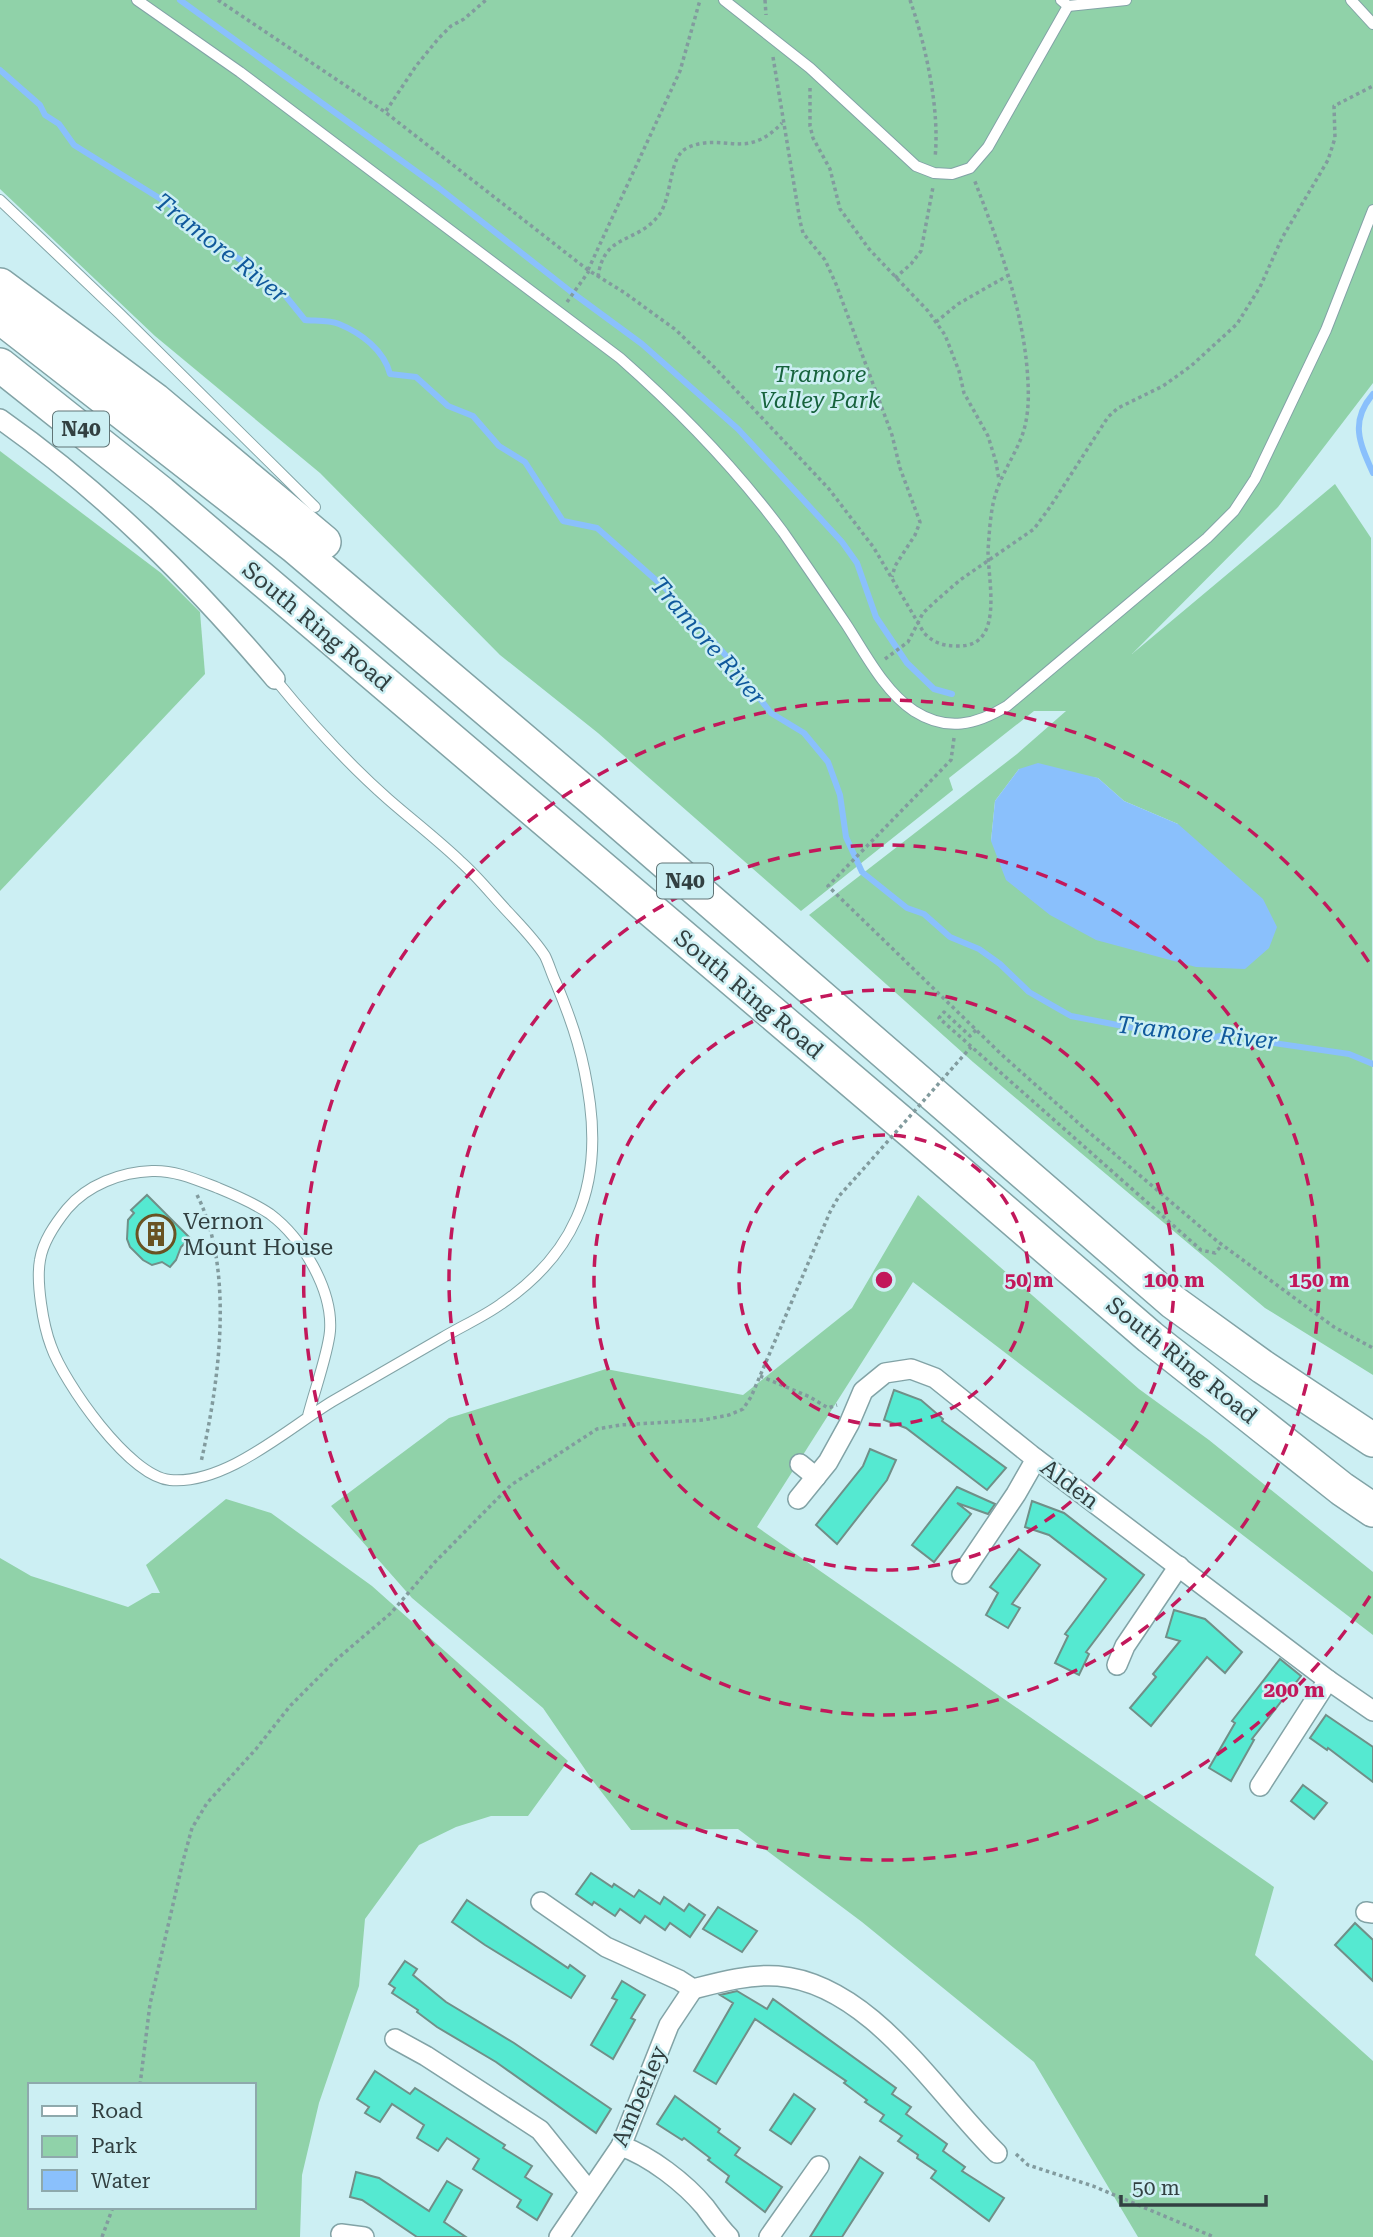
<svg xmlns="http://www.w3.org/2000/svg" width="1373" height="2237" viewBox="0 0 1373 2237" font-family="'Roboto Serif',serif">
<rect width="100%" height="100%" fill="#cceff3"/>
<!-- green -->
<g fill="#90d2a9" fill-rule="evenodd">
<path d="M0,0H1373V383L1278,507L1132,654L1335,484L1371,538L1373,1375L1265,1308L973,1062L809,915L1017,754L1066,711H1034L949,778L953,790L801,911L598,733L500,655L320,473L155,336L0,189ZM1019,769L1098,778L1124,801L1178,824L991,841L995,801Z"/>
<polygon points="0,451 161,573 200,612 205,674 0,891"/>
<polygon points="918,1195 1139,1389 1209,1440 1373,1572 1373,1635 913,1282 757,1527 1274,1887 1255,1955 1373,2061 1373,2237 1138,2237 1034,2062 862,1922 738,1829 631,1830 593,1781 543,1708 412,1598 331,1506 449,1418 606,1369 743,1395 852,1308"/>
<path d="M226,1499L271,1513L372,1586L568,1761L528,1816H491L456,1827L419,1845L365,1919L359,1986L319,2103L302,2175L300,2237H0V1558L31,1576L128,1607L152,1593H160L146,1565ZM30,2085H254V2207H30Z"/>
</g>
<!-- water -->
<polygon fill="#8ac0fc" points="1038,763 1098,778 1124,801 1178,824 1263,899 1277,927 1269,948 1245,969 1196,967 1096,940 1050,915 1006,880 991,841 995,801 1019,769"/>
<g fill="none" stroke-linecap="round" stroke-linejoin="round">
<!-- stream -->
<g stroke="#8ac0fc" stroke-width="6">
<polyline points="180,0 439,188 570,291 642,344 738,429 842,542 857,563 876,617 907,663 934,689 952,694"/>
<path d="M0,70L40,105L45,115L59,124L74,145L180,211L213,241L242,261L265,285L284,294L305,320C315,321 329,320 339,324C361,333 384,350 390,374L416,377L448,406L473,416L499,446L525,462L563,521L597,528L665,588L729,659L771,713L804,733L828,762L840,795L846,837L862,872L907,908L924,914L950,937L979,949L1000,964L1029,992L1071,1016L1170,1035L1211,1038L1233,1033L1266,1042L1349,1054L1373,1064"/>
<path d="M1373,394C1349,422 1360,444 1373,473"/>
</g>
</g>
<!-- building -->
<g fill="#55e9d1" stroke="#708f88" stroke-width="2">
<polygon points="147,1195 190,1238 181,1247 176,1260 170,1267 162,1262 152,1265 143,1260 130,1247 127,1239 128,1220 134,1213 131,1210"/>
<polygon points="894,1390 921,1400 943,1419 942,1421 1006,1468 987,1490 906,1428 884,1420"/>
<polygon points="870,1449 896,1460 887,1480 837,1544 816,1525 863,1466"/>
<polygon points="957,1487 995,1504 988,1514 957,1503 971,1514 934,1562 912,1545"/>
<polygon points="1032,1501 1064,1513 1144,1575 1086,1652 1089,1654 1079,1675 1055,1663 1068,1636 1065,1634 1106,1579 1049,1535 1025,1527"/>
<polygon points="1019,1549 1040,1565 1012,1604 1020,1608 1008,1628 986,1615 998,1593 990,1587"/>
<polygon points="1174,1610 1205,1619 1242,1652 1225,1673 1207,1657 1151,1726 1130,1708 1156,1677 1153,1674 1180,1641 1166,1637"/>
<polygon points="1280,1659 1301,1676 1252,1739 1254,1740 1231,1781 1209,1768 1235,1723 1232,1721"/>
<polygon points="1326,1715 1373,1747 1373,1782 1328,1748 1327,1750 1310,1738"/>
<polygon points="1303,1785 1327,1803 1314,1819 1291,1801"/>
<polygon points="591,1873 612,1887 614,1884 634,1897 639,1890 660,1904 664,1897 684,1911 689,1904 705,1915 690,1937 670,1923 665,1930 645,1916 640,1923 620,1909 615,1916 594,1902 592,1905 576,1894"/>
<polygon points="467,1900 568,1968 570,1965 585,1976 571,1998 485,1945 452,1922"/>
<polygon points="718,1907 757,1931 742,1952 703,1929"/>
<polygon points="1355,1923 1373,1940 1373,1981 1335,1945"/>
<polygon points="405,1961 417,1969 413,1975 446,2002 514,2043 611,2109 596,2133 496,2062 437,2027 417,2012 418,2010 392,1993 395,1988 389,1984"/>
<polygon points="622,1981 645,1995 631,2018 635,2020 613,2059 591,2045 617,2000 612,1998"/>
<polygon points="737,1991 767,2009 773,1999 896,2088 892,2094 911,2107 906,2114 947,2144 943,2151 965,2167 962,2171 1004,2198 989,2221 931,2178 936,2171 917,2158 918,2155 898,2141 902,2136 880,2121 884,2115 865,2102 867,2100 844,2083 846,2081 755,2019 716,2084 694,2071 733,2003 720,1995"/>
<polygon points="375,2071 410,2094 415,2088 505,2145 503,2148 532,2166 525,2177 552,2194 537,2220 517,2207 521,2200 473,2169 479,2159 447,2138 438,2151 417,2138 424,2125 392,2104 380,2122 365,2113 369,2107 357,2099"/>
<polygon points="794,2094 815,2109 791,2144 770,2130"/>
<polygon points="675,2096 720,2129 718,2132 740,2148 735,2155 782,2187 765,2212 726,2182 729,2176 708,2160 710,2158 684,2138 682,2140 657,2124"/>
<polygon points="860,2157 883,2173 842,2237 810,2237"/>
<polygon points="356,2172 379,2178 429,2211 447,2181 462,2190 444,2222 466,2237 417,2237 362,2200 350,2197"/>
</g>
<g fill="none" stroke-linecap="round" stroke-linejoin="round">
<defs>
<g id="service">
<path d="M137,0L240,72L620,358C679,410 736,469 783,532C804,562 825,593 846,624C865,653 884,691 914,711C947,732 976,725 1007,706L1207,538L1234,511L1255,479L1326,330L1373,210"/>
<polyline points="724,0 810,68 916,166 934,173 952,174 970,168 988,147 1068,6"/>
<polyline points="1061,0 1068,6 1126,0"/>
<polyline points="1351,0 1373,24"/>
<polyline points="0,200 120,314 315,507"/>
<path d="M275,679C310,722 346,762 388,799C412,820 438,840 461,862C478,877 492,895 508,912C520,925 535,940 545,956C549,964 552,975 556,983C574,1026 584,1058 590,1104C601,1190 573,1255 501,1304C483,1317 462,1326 442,1338C406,1359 370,1380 333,1401C288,1428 226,1485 170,1480C129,1476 64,1383 51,1346C43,1325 36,1282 40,1260C43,1241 55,1224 67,1209C87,1185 121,1172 152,1171C175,1170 197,1180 218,1188C235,1195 254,1203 270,1214C302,1238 333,1290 330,1331C328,1354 314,1392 308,1416"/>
</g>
<g id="minor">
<path d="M0,419C104,492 193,582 275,679"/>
<polyline points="800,1464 816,1477"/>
<polyline points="798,1499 828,1462 849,1424 863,1391 885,1373 911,1369 935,1378 1031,1455 1328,1680 1373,1711"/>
<polyline points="962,1574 1016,1494 1036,1459"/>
<polyline points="1117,1665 1125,1646 1179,1566"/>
<polyline points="1260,1786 1328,1680"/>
<path d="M541,1902L606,1947L679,1980L693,1989C720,1982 749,1974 778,1976C871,1984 936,2093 997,2153"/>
<polyline points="1366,1912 1373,1913"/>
<polyline points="395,2039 426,2056 540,2130 589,2191"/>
<path d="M621,2146C650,2156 685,2183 705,2207C713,2218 720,2228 729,2237"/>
<polyline points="341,2234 364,2237"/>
<polyline points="559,2237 621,2146 669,2025 693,1989"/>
<polyline points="769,2237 819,2166"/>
</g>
<g id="trunk">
<polyline points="0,285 155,400 324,542"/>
<polyline points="0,317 294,546 590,797 1173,1302 1263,1367 1373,1440"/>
<polyline points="0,365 161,493 918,1137 1150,1337 1342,1489 1373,1510"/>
</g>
</defs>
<!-- service casing -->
<use href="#service" stroke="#82a3a6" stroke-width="12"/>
<!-- minor casing -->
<use href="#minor" stroke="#82a3a6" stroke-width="22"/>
<!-- trunk casing -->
<use href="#trunk" stroke="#82a3a6" stroke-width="36"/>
<!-- path -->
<g stroke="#829b9e" stroke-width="3.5" stroke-dasharray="3.5 3.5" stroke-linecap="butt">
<path d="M218,0L385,112L588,270L625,293L676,330L716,369L829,489L874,548L924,633C934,643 943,646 957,646C1005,648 988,582 988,551C989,536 990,519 993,504C998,479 1013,459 1022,436C1028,419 1029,401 1028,383C1025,313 999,244 974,179"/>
<polyline points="765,0 766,15"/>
<path d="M910,0C926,46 940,110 935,158"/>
<polyline points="773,57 800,221 803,233 825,260 836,284 892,435 900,468 920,522 915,535 895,566 892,577"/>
<polyline points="810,88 810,126 813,138 830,169 840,209 869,249 928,311 945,335 959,371 964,393 988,436 996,462 999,480"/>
<polyline points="386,111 416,66 438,39 451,26 464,19 486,0"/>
<polyline points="588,270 680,71 700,0"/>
<path d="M598,277C604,232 636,245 659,215C673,196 668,157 687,148C724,131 745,162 782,123"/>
<polyline points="895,278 911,264 921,251 933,187"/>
<polyline points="567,302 589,271"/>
<polyline points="936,322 958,304 1007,276"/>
<polyline points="885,659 908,642 923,613 937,600 960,580 1034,529 1050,507 1108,417 1118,408 1163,386 1191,366 1237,324 1260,287 1282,238 1328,160 1335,138 1334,106 1373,86"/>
<polyline points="954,738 951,760 828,886 1001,1054 1084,1128 1217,1241 1334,1327 1373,1348"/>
<polyline points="976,1030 970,1036 944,1012 939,1018 1201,1250 1215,1253 1222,1245"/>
<path d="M197,1195C235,1270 219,1383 201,1462"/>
<polyline points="760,1376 810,1397 828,1408 837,1405"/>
<polyline points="140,2085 150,2004 183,1861 192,1828 207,1803 256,1749 290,1706 337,1659 391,1613 435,1562 511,1485 597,1429 620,1425 703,1420 729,1415 743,1409 751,1397 830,1212 839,1196 858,1175"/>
<polyline points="1016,2154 1028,2165 1093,2186 1214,2237"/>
<polyline points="102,2237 113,2207"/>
</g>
<!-- service -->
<use href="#service" stroke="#fff" stroke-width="10"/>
<!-- minor -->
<use href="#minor" stroke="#fff" stroke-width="19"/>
<!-- trunk -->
<use href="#trunk" stroke="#fff" stroke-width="33"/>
<!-- path-bridge -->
<polyline stroke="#829b9e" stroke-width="3.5" stroke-dasharray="3.5 3.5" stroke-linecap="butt" points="858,1175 971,1047"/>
</g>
<!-- distance rings -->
<g fill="none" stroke="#c2185b" stroke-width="3.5" stroke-dasharray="12 9">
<circle cx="884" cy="1280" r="145"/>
<circle cx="884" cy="1280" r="290"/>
<circle cx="884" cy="1280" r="435"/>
<path d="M1370 1596A580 580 0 1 1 1370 964"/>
</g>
<!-- icons -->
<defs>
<symbol id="building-ring" viewBox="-11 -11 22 22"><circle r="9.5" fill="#cceff3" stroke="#695323" stroke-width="1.5"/><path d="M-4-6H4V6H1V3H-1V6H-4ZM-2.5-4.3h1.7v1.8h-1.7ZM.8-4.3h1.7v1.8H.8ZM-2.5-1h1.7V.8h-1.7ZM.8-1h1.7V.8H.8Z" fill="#695323"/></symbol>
</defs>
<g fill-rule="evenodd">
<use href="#building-ring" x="134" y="1212" width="44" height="44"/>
</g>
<g text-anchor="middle" stroke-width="5" stroke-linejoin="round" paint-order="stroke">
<!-- shield labels -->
<g fill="#cceff3" stroke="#607476" stroke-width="2">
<rect x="53" y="411.5" width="56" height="35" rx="5"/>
<rect x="657" y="863.5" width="56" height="35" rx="5"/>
</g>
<g font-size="21" font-weight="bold" fill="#324041">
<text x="81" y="436">N40</text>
<text x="685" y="888">N40</text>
</g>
<!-- park labels -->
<g font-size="23" font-style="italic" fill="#17633d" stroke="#cceff3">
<text x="820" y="382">Tramore<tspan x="820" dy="26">Valley Park</tspan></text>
</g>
<!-- street labels -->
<g font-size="23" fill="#324041" stroke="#cceff3">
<text transform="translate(317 626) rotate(40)" y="8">South Ring Road</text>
<text transform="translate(749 994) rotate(40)" y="8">South Ring Road</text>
<text transform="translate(1182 1360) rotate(39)" y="8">South Ring Road</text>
<text transform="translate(1070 1484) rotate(37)" y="8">Alden</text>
<text transform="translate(639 2096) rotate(-67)" y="8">Amberley</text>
</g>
<!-- poi labels -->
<g font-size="23" fill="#324041" stroke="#cceff3" text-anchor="start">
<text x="183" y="1229">Vernon<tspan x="183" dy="26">Mount House</tspan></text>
</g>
<!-- water labels -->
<g font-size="24" font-style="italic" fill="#10599c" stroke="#cceff3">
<text transform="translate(221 248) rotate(38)" y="8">Tramore River</text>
<text transform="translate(708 641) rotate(49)" y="8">Tramore River</text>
<text transform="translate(1197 1033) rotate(6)" y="8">Tramore River</text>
</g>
</g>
<circle cx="884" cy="1280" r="10" fill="#c2185b" stroke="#cceff3" stroke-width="3.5"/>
<g font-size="21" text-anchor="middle" font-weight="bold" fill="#c2185b" stroke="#cceff3" stroke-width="5" stroke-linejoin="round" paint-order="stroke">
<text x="1029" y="1287">50 m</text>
<text x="1174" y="1287">100 m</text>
<text x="1319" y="1287">150 m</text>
<text x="1294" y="1697">200 m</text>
</g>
<!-- legend -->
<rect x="28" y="2083" width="228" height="126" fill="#cceff3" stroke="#8ea9ac" stroke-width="2"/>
<rect x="42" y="2106" width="35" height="10" fill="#ffffff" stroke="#8ea9ac" stroke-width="2"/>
<text x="91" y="2118" font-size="21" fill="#324041">Road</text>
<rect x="42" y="2136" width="35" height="21" fill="#90d2a9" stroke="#8ea9ac" stroke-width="2"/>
<text x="91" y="2153" font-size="21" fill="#324041">Park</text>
<rect x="42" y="2170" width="35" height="21" fill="#8ac0fc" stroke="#8ea9ac" stroke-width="2"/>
<text x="91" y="2188" font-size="21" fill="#324041">Water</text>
<!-- scale -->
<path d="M1121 2195v10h145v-10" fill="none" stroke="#324041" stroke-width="3.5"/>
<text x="1132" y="2195" font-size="21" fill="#324041" stroke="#cceff3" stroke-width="5" paint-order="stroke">50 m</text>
</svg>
